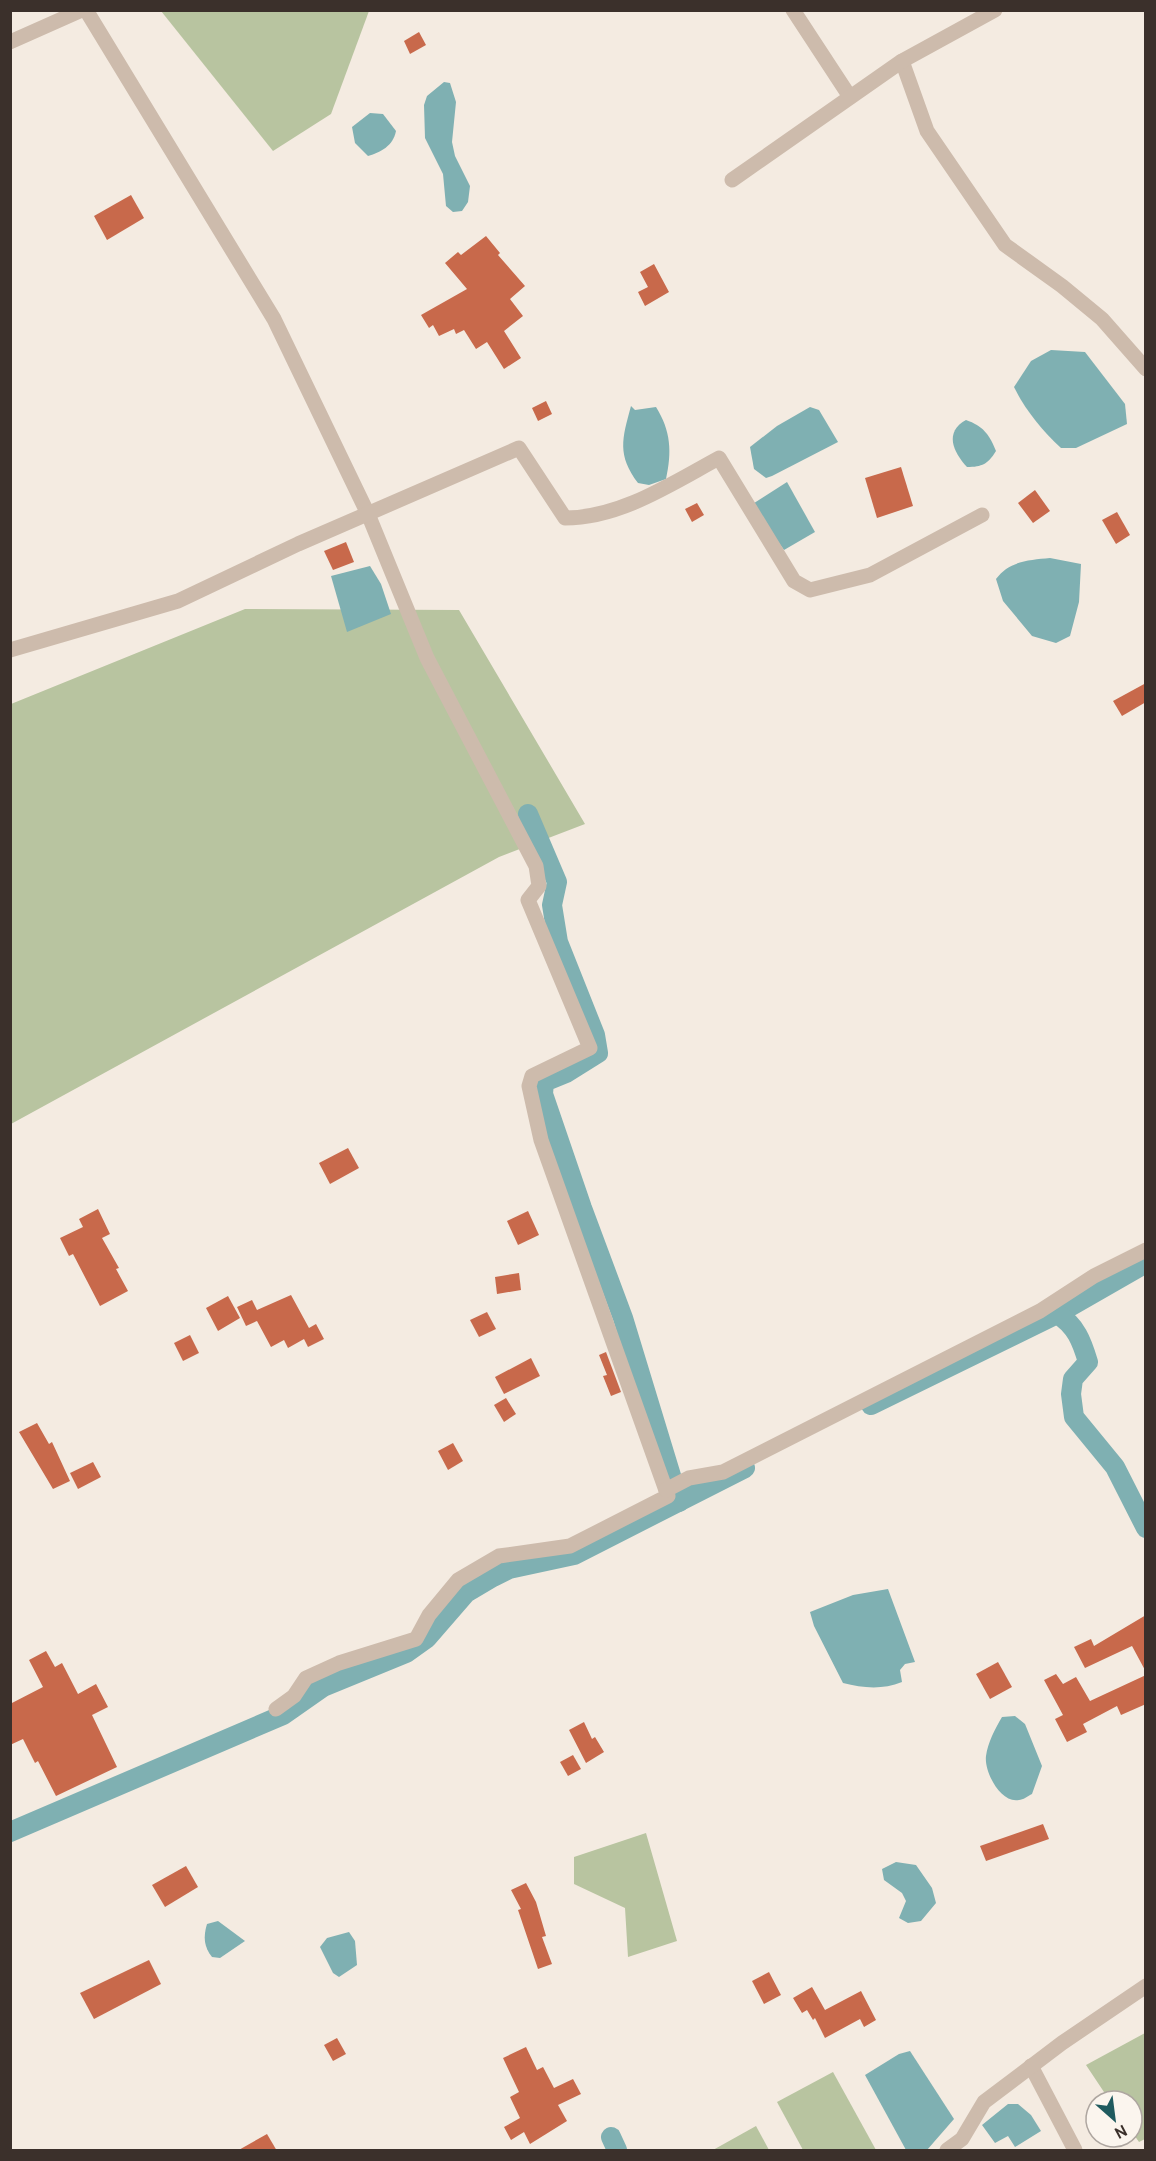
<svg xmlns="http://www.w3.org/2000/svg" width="1156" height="2161" viewBox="0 0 1156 2161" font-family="Cabin,sans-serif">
<rect width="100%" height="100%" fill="#f4ebe1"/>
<!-- green -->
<g fill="#b8c4a0">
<polygon points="161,11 369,11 331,114 273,151"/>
<polygon points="245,609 459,610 585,824 499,857 11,1124 11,704"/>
<polygon points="646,1833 677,1941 628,1957 625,1908 574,1884 574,1857"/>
<polygon points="1145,2033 1145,2139 1139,2142 1132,2132 1132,2101 1110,2101 1086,2065"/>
<polygon points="833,2072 876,2150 803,2150 777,2102"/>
<polygon points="756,2126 769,2150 713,2150"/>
</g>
<!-- water -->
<g fill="#7fb0b2">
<polygon points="444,82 450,83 456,102 452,142 455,156 470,186 468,202 462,211 453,212 446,206 443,174 425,138 424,105 427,96"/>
<path d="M370,113L383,114L396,131C393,146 381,152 368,156L355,143L352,127Z"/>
<path d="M1051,350L1085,352L1125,404L1127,424L1076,448H1061C1042,430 1026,411 1014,387L1031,361Z"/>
<path d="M631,406L635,410L656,407C671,431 672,452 666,479L649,485L638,483C617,455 622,439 631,406Z"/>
<polygon points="810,407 819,410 838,442 772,476 766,478 754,469 750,447 777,426"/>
<path d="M966,420C983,426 989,434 996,451C988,464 982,467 967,467C953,452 944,432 966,420Z"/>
<polygon points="787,482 815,532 784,550 751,505"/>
<path d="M1050,558L1081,564L1079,602L1070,636L1056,643L1032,636L1003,601L996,579C1009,561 1029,560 1050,558Z"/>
<polygon points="370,566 381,584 391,614 347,632 331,576"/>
<path d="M888,1589L915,1662L905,1664L900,1670L902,1682C882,1690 863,1688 843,1683L814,1626L810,1612L853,1595Z"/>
<path d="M1015,1716L1025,1724L1042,1766L1032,1794C1028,1796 1023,1800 1019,1800C1001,1804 984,1772 986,1756C988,1742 995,1729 1002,1717Z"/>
<polygon points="896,1862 916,1865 932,1888 936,1903 921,1921 908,1923 899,1918 906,1901 902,1893 884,1880 882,1869"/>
<path d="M218,1921L245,1941L220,1958L212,1957C204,1947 203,1937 207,1924Z"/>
<polygon points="349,1932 355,1941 357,1965 339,1977 333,1973 320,1947 327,1938"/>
<polygon points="910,2051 954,2119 927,2150 906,2150 865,2075 899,2054"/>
<polygon points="1008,2104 1018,2104 1031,2115 1041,2131 1015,2147 1008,2136 995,2143 982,2125"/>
</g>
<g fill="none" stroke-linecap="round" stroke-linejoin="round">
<!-- canal -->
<g stroke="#7fb0b2" stroke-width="20">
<polyline points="528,814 557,882 552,905 558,942 595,1035 598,1053 566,1073 544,1082 543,1094 582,1208 623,1318 679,1502"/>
<polyline points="1057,1314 1146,1263"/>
<path d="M871,1405L1057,1314C1076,1325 1082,1342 1088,1362L1073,1379L1071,1394L1074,1417L1115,1467L1146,1528"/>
<polyline points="10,1832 283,1715 323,1687 406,1653 427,1638 466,1593 493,1577 509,1569 574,1555 745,1468"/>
<polyline points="611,2137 617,2150"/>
</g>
</g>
<!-- building -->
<g fill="#c8694b">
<polygon points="419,32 426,45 410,54 404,41"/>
<polygon points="131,195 144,218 107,240 94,216"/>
<polygon points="486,236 500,253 498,255 525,286 510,299 523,316 504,331 521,358 504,369 487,342 476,349 464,330 456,334 454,329 439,336 433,325 429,328 421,315 467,289 445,263 458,252 461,255"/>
<polygon points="654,264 669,292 645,306 638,292 648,287 640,272"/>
<polygon points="546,401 552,414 538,421 532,408"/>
<polygon points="901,467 913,506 877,518 865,478"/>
<polygon points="1035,490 1050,511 1033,523 1018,503"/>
<polygon points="697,503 704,515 692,522 685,509"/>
<polygon points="1117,512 1130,535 1116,544 1102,520"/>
<polygon points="346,542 354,562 333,570 324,551"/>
<polygon points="1146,683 1146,702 1122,716 1113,701"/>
<polygon points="348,1148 359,1168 330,1184 319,1163"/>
<polygon points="98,1209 110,1234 102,1238 119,1268 116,1269 128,1291 100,1306 73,1254 69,1256 60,1238 83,1227 79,1219"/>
<polygon points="528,1211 539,1235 518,1245 507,1221"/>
<polygon points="519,1273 521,1290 497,1294 495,1277"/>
<polygon points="291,1295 309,1328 316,1324 324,1339 308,1347 304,1339 288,1348 284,1340 271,1347 257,1321 246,1326 237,1307 252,1300 257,1310"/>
<polygon points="228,1296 240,1318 218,1331 206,1308"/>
<polygon points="487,1312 496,1329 479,1337 470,1320"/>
<polygon points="190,1335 199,1353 183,1361 174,1343"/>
<polygon points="606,1352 621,1392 611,1396 603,1376 607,1375 599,1355"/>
<polygon points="531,1358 540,1376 504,1394 495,1377"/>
<polygon points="506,1398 516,1414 504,1422 494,1405"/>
<polygon points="37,1423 49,1444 52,1442 70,1481 53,1489 19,1432"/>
<polygon points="453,1443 463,1461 448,1470 438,1451"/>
<polygon points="93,1462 101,1477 78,1489 70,1473"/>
<polygon points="1146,1615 1146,1672 1132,1646 1085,1668 1074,1647 1091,1639 1094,1646"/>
<polygon points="46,1651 55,1667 62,1663 78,1694 96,1684 108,1707 92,1715 117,1767 56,1796 38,1761 35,1763 23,1739 10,1745 10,1704 43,1687 29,1660"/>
<polygon points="998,1662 1012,1687 990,1699 976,1674"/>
<polygon points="1056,1674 1063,1684 1076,1677 1090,1701 1146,1675 1146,1704 1121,1715 1117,1706 1083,1724 1087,1732 1067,1742 1055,1719 1063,1715 1044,1680"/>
<polygon points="584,1722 592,1739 595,1737 604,1752 586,1763 569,1730"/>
<polygon points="573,1755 581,1769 568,1776 560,1762"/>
<polygon points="1043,1824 1049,1839 986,1861 980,1846"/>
<polygon points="186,1866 198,1887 165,1907 152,1885"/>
<polygon points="526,1883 536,1902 546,1936 542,1937 552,1964 538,1969 518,1910 521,1909 511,1890"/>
<polygon points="149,1960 161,1984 94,2019 80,1993"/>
<polygon points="769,1972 781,1995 764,2004 752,1981"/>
<polygon points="812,1987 825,2010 861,1991 876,2020 864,2027 860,2019 825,2038 815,2018 813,2020 807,2010 802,2013 793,1998"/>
<polygon points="337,2038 346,2054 333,2061 324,2045"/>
<polygon points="526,2047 537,2070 543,2067 554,2088 573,2079 581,2094 558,2105 567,2121 530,2144 524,2132 511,2140 504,2127 520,2118 510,2097 519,2092 503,2058"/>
<polygon points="267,2134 277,2151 237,2151"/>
</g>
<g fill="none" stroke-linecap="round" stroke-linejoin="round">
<!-- street -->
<g stroke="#cdbbac" stroke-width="15">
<polyline points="86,10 274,319 368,514 427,658 536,866 539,886 528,900 590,1048 532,1076 529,1086 541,1140 668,1496 570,1546 499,1556 458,1580 429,1615 416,1639 339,1663 306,1678 294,1696 276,1709"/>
<polyline points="793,10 850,97"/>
<polyline points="10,42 82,10"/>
<polyline points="902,61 927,131 1005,245 1062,286 1102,319 1146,369"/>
<polyline points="732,180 902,61 995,10"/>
<path d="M10,650L178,601L298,544L519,448L565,518C620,518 671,484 719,458L794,581L810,590L870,575L982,515"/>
<polyline points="666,1490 689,1478 723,1472 1040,1311 1094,1276 1146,1250"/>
<polyline points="1031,2066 1075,2150"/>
<polyline points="947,2150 962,2139 984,2102 1062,2043 1146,1986"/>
</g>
</g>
<!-- border -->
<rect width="1156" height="2161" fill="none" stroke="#3b302b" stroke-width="24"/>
<!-- north arrow -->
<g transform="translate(1114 2119) rotate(152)"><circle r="28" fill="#fbf5ee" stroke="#aea6a0" stroke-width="1.5"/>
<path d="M0-4.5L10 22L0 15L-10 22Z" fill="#1f5a5e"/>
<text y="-9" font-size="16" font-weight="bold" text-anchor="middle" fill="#3b302b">N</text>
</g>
</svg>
